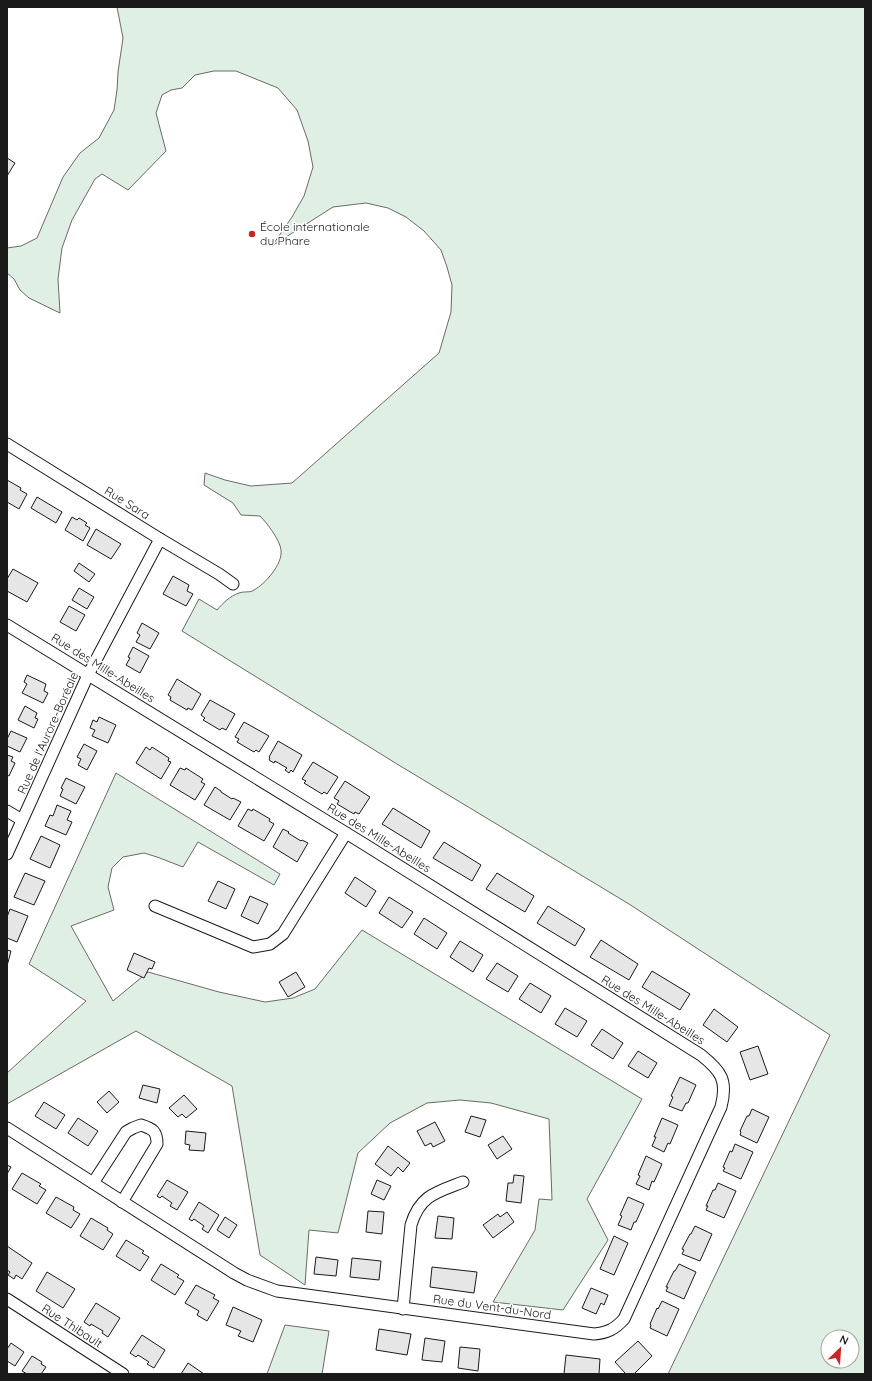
<svg xmlns="http://www.w3.org/2000/svg" width="872" height="1381" viewBox="0 0 872 1381" font-family="Quicksand,sans-serif">
<rect width="100%" height="100%" fill="#fff"/>
<!-- green -->
<g fill="#e0efe3" stroke="#6a6a6a" fill-rule="evenodd">
<path d="M117,7H865V1374H668L830,1035L629,904L397,764L182,631L199,599L217,610C223,603 230,596 239,593C244,591 250,593 254,590C265,584 283,564 281,550C280,540 267,523 260,516L241,515L233,503L204,485L205,473L225,480L251,486L292,483L439,353L451,312L452,285L447,267L441,250L424,231L406,217L388,208L366,203L333,207L272,246L292,217L304,196L313,167L308,141L297,110L278,88L236,71H214L195,75L182,88L171,90L162,95L156,113L166,151L128,190L102,174L95,179L72,220L62,248L58,279L60,313L29,298L20,290L14,279L7,273V248L21,246L37,238L63,177L80,153L99,138L114,110L117,90L118,72L123,38ZM828,1337H852V1361H828Z"/>
<polygon points="116,773 280,874 274,885 198,842 183,867 157,857 144,853 123,857 112,868 108,887 114,910 71,926 113,1001 148,972 219,992 265,1002 293,998 315,989 362,930 642,1099 587,1199 608,1240 563,1310 493,1302 535,1230 539,1199 552,1200 549,1119 491,1103 460,1100 427,1103 390,1123 358,1153 338,1233 309,1230 305,1285 260,1255 232,1086 136,1031 7,1104 7,1073 86,1001 29,964"/>
<polygon points="285,1325 329,1331 322,1374 267,1374"/>
</g>
<!-- building -->
<g fill="#e6e6e6" stroke="#1a1a1a">
<polygon points="7,158 15,163 7,176"/>
<polygon points="7,480 21,488 20,490 27,494 19,509 7,502"/>
<polygon points="37,497 62,512 56,523 31,508"/>
<polygon points="72,517 77,520 79,518 87,523 85,525 90,528 83,541 65,530"/>
<polygon points="96,529 121,544 111,559 87,545"/>
<polygon points="79,563 95,574 89,582 74,571"/>
<polygon points="13,569 38,583 27,602 7,591 7,579"/>
<polygon points="173,576 189,585 187,591 193,594 186,606 163,594"/>
<polygon points="79,588 94,597 87,609 72,600"/>
<polygon points="69,606 85,615 76,631 60,622"/>
<polygon points="142,623 159,633 150,649 136,642 140,635 137,633"/>
<polygon points="133,647 149,656 140,673 126,665 130,658 128,657"/>
<polygon points="27,675 46,684 44,691 48,693 43,703 22,693 27,684 24,682"/>
<polygon points="177,679 201,694 192,710 188,708 187,710 170,700 171,697 168,695"/>
<polygon points="210,700 235,714 226,730 222,728 220,730 203,720 205,718 201,715"/>
<polygon points="25,706 37,713 35,718 38,719 34,728 18,720"/>
<polygon points="99,717 116,725 108,743 92,736 95,730 90,728 93,720 97,722"/>
<polygon points="244,722 269,736 259,752 256,750 254,752 237,742 239,739 235,737"/>
<polygon points="11,731 27,738 20,752 7,746 7,739"/>
<polygon points="278,741 302,755 293,772 291,770 289,773 285,770 287,768 275,761 274,763 269,760 270,758 269,757"/>
<polygon points="84,744 97,751 87,770 78,765 81,759 77,757"/>
<polygon points="146,747 150,750 152,747 169,758 168,761 171,762 161,779 136,763"/>
<polygon points="7,755 13,757 11,761 15,763 9,776 7,775"/>
<polygon points="313,762 338,777 327,794 324,792 322,794 304,783 306,781 302,779"/>
<polygon points="180,768 185,770 186,768 203,779 201,782 205,784 195,800 170,785"/>
<polygon points="66,778 85,787 76,804 60,796 63,789 61,788"/>
<polygon points="345,781 370,797 359,814 355,812 354,814 337,804 339,801 334,798"/>
<polygon points="215,787 221,791 221,792 232,799 233,798 241,802 230,820 204,805"/>
<polygon points="57,805 71,811 67,820 72,822 66,835 45,826 50,815 53,816"/>
<polygon points="393,808 430,831 421,848 382,824"/>
<polygon points="248,809 252,811 253,809 270,819 269,821 274,824 264,841 238,826"/>
<polygon points="283,829 289,832 288,833 301,841 302,840 308,843 297,862 273,847"/>
<polygon points="41,836 60,845 50,868 30,859"/>
<polygon points="444,842 481,865 472,881 433,858"/>
<polygon points="25,873 45,881 34,905 14,897"/>
<polygon points="497,873 534,896 525,912 486,889"/>
<polygon points="355,877 376,891 366,907 345,893"/>
<polygon points="218,881 235,889 226,909 208,901"/>
<polygon points="250,896 268,904 258,924 241,916"/>
<polygon points="389,897 413,912 402,928 379,913"/>
<polygon points="548,906 585,929 575,946 537,923"/>
<polygon points="10,909 28,916 17,942 7,938 7,917"/>
<polygon points="424,918 447,933 437,949 414,934"/>
<polygon points="601,940 638,964 629,980 590,957"/>
<polygon points="460,941 483,955 473,972 450,957"/>
<polygon points="7,950 11,951 7,966"/>
<polygon points="134,953 155,962 152,969 149,968 144,978 127,970"/>
<polygon points="497,963 518,976 508,992 486,979"/>
<polygon points="652,971 690,994 680,1010 642,987"/>
<polygon points="296,972 305,987 288,997 279,982"/>
<polygon points="530,983 551,996 541,1013 519,999"/>
<polygon points="565,1008 587,1021 577,1037 555,1024"/>
<polygon points="714,1009 738,1027 727,1042 703,1025"/>
<polygon points="602,1029 623,1043 613,1059 591,1045"/>
<polygon points="758,1046 768,1074 750,1080 740,1052"/>
<polygon points="638,1051 657,1063 648,1078 628,1066"/>
<polygon points="680,1077 696,1085 688,1103 686,1103 682,1111 669,1106 673,1097 671,1096"/>
<polygon points="143,1085 160,1089 157,1103 139,1098"/>
<polygon points="109,1091 119,1102 107,1113 97,1102"/>
<polygon points="184,1095 197,1109 186,1118 182,1114 178,1117 169,1108"/>
<polygon points="44,1102 65,1115 56,1129 35,1116"/>
<polygon points="752,1109 769,1117 757,1143 740,1135 741,1132 740,1131 747,1116 749,1116"/>
<polygon points="471,1116 486,1120 480,1137 465,1132"/>
<polygon points="78,1118 98,1131 88,1146 68,1133"/>
<polygon points="662,1118 678,1125 670,1144 668,1143 664,1152 652,1146 656,1137 654,1137"/>
<polygon points="435,1122 445,1141 433,1147 431,1143 425,1146 417,1131"/>
<polygon points="186,1131 206,1133 204,1151 189,1150 190,1145 185,1144"/>
<polygon points="503,1136 512,1149 497,1159 488,1145"/>
<polygon points="735,1144 753,1152 741,1179 723,1171 725,1168 723,1167 730,1151 732,1152"/>
<polygon points="388,1146 410,1163 403,1172 398,1167 391,1176 375,1164"/>
<polygon points="646,1156 662,1164 654,1182 652,1181 649,1190 636,1184 640,1176 638,1175"/>
<polygon points="7,1165 11,1167 7,1174"/>
<polygon points="22,1173 41,1184 39,1186 46,1190 37,1204 12,1189"/>
<polygon points="514,1175 524,1176 521,1203 506,1201 508,1183 513,1183"/>
<polygon points="167,1180 188,1192 177,1210 170,1206 172,1203 162,1196 160,1198 157,1196"/>
<polygon points="377,1180 391,1186 384,1200 371,1194"/>
<polygon points="718,1183 736,1191 724,1218 706,1210 708,1206 706,1206 713,1190 715,1190"/>
<polygon points="56,1197 74,1207 73,1210 80,1214 71,1228 46,1213"/>
<polygon points="628,1197 644,1204 636,1222 634,1222 631,1230 618,1225 622,1216 620,1215"/>
<polygon points="199,1202 219,1215 208,1233 202,1229 204,1226 194,1219 192,1221 189,1219"/>
<polygon points="368,1211 384,1212 382,1234 366,1232"/>
<polygon points="507,1212 514,1222 493,1238 483,1225 498,1214 500,1217"/>
<polygon points="438,1216 454,1218 452,1239 435,1238"/>
<polygon points="225,1217 237,1225 229,1238 217,1230"/>
<polygon points="91,1218 108,1228 107,1230 113,1234 103,1250 80,1236"/>
<polygon points="695,1226 712,1234 700,1261 682,1254 684,1250 682,1249 690,1234 691,1234"/>
<polygon points="614,1236 628,1243 614,1275 600,1269"/>
<polygon points="126,1240 144,1251 142,1253 149,1257 140,1271 116,1256"/>
<polygon points="7,1246 32,1263 22,1279 16,1275 14,1279 8,1275 10,1272 7,1270"/>
<polygon points="316,1257 338,1260 336,1276 314,1274"/>
<polygon points="352,1258 381,1261 379,1280 350,1277"/>
<polygon points="161,1264 179,1275 177,1277 184,1281 175,1295 151,1280"/>
<polygon points="679,1264 696,1272 684,1299 666,1291 668,1287 666,1287 674,1271 675,1271"/>
<polygon points="432,1267 477,1272 474,1293 430,1287"/>
<polygon points="47,1272 75,1289 63,1308 36,1291"/>
<polygon points="196,1285 215,1295 213,1298 219,1301 207,1321 197,1315 199,1311 185,1303"/>
<polygon points="591,1288 608,1295 604,1305 601,1303 596,1314 582,1308"/>
<polygon points="662,1301 679,1309 667,1336 650,1328 651,1325 650,1324 657,1308 658,1309"/>
<polygon points="96,1303 120,1318 108,1337 102,1333 103,1331 91,1324 90,1326 84,1322"/>
<polygon points="233,1307 262,1320 253,1342 238,1336 241,1331 226,1325"/>
<polygon points="379,1329 411,1334 407,1355 376,1350"/>
<polygon points="142,1335 165,1350 154,1368 147,1364 149,1362 138,1355 136,1357 130,1353"/>
<polygon points="425,1338 445,1341 442,1362 422,1360"/>
<polygon points="638,1341 652,1356 634,1374 626,1374 615,1362"/>
<polygon points="11,1343 24,1352 15,1366 7,1361 7,1349"/>
<polygon points="460,1347 480,1349 478,1371 458,1368"/>
<polygon points="566,1355 600,1359 599,1374 564,1374"/>
<polygon points="32,1356 42,1362 41,1364 46,1367 41,1374 27,1374 22,1371"/>
<polygon points="188,1363 204,1374 181,1374"/>
</g>
<g fill="none" stroke-linecap="round" stroke-linejoin="round">
<defs>
<g id="street">
<polyline points="7,444 160,539 219,574 233,584"/>
<path d="M7,625L364,844L701,1055C721,1071 728,1080 721,1107L624,1319C615,1329 607,1333 594,1334L277,1291L247,1280L234,1273L7,1128"/>
<polyline points="7,811 22,820"/>
<polyline points="7,854 88,675 160,539"/>
<polyline points="155,906 253,947 270,944 283,934 346,833"/>
<path d="M93,1183L126,1132L133,1128L141,1125C153,1129 157,1131 157,1144L122,1202"/>
<polyline points="7,1299 123,1374"/>
<path d="M403,1309L411,1225C420,1195 437,1192 463,1182"/>
</g>
</defs>
<!-- street casing -->
<use href="#street" stroke="#1a1a1a" stroke-width="13"/>
<!-- street -->
<use href="#street" stroke="#fff" stroke-width="11"/>
</g>
<!-- markers -->
<circle fill="#c62828" stroke="#fff" stroke-width="1.5" cx="252" cy="234" r="4"/>
<g text-anchor="middle" stroke-width="3" stroke-linejoin="round" paint-order="stroke">
<!-- poi labels -->
<g font-size="12" fill="#1a1a1a" stroke="#fff" text-anchor="start">
<text x="260" y="231">École internationale<tspan x="260" dy="14">du Phare</tspan></text>
</g>
<!-- street labels -->
<g font-size="12" fill="#1a1a1a" stroke="#fff">
<text transform="translate(127 503) rotate(32)" y="4">Rue Sara</text>
<text transform="translate(103 668) rotate(32)" y="4">Rue des Mille-Abeilles</text>
<text transform="translate(48 733) rotate(-66)" y="4">Rue de l'Aurore-Boréale</text>
<text transform="translate(379 838) rotate(32)" y="4">Rue des Mille-Abeilles</text>
<text transform="translate(653 1010) rotate(32)" y="4">Rue des Mille-Abeilles</text>
<text transform="translate(492 1307) rotate(8)" y="4">Rue du Vent-du-Nord</text>
<text transform="translate(72 1326) rotate(33)" y="4">Rue Thibault</text>
</g>
</g>
<!-- border -->
<rect width="872" height="1381" fill="none" stroke="#1a1a1a" stroke-width="16"/>
<!-- north arrow -->
<g transform="translate(840 1349) rotate(25)"><circle r="19" fill="#ffffff" stroke="#a3a3a3"/>
<path d="M0-3L7 15L0 10L-7 15Z" fill="#c62828"/>
<text y="-6" font-size="11" font-weight="bold" text-anchor="middle" fill="#1a1a1a">N</text>
</g>
</svg>
